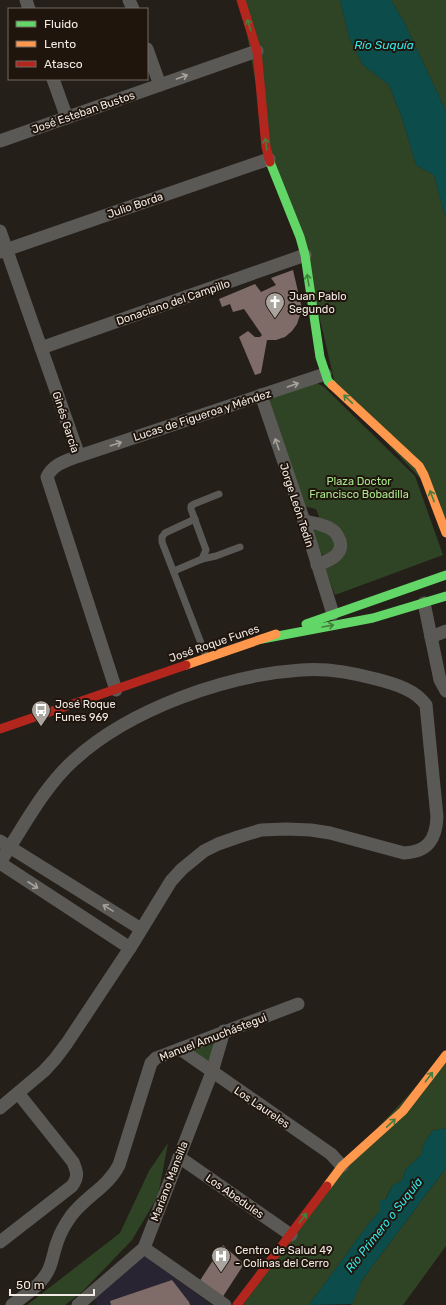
<svg xmlns="http://www.w3.org/2000/svg" width="446" height="1305" viewBox="0 0 446 1305" font-family="Rubik,sans-serif">
<rect width="100%" height="100%" fill="#251f1a"/>
<!-- education -->
<polygon fill="#282431" points="143,1255 212,1305 98,1305 91,1297"/>
<!-- green -->
<g fill="#2f4424">
<polygon points="241,0 340,0 349,37 363,65 389,85 402,118 416,165 434,175 444,213 446,216 446,533 429,488 336,388 305,255 269,159"/>
<polygon points="391,0 446,0 446,111 404,22"/>
<polygon points="315,382 324,387 415,476 443,555 335,595 324,566 343,552 321,522 316,509 303,506 269,399"/>
<path d="M313,530C319,530 330,533 333,539C334,542 335,546 335,549L326,557L320,553Z"/>
<polygon points="220,1035 209,1061 186,1050"/>
<polygon points="446,1055 446,1128 432,1131 423,1145 422,1154 406,1169 402,1180 392,1186 379,1212 370,1222 309,1305 243,1305 342,1166"/>
<polygon points="168,1143 158,1196 132,1240 82,1292 65,1305 27,1305 120,1233 149,1171"/>
<polygon points="446,1168 446,1246 403,1305 351,1305 362,1280"/>
</g>
<!-- water -->
<g fill="#0c4c4b">
<polygon points="340,0 391,0 404,22 446,111 446,216 444,213 434,175 416,165 402,118 389,85 363,65 349,37"/>
<polygon points="446,1128 446,1168 362,1280 352,1304 309,1305 370,1222 379,1212 379,1201 386,1199 392,1186 402,1180 406,1169 422,1154 423,1145 432,1131"/>
</g>
<!-- building -->
<g fill="#7f6c69">
<polygon points="293,270 303,313 300,315 297,324 292,331 285,337 276,340 267,340 261,373 255,375 239,337 248,331 255,337 260,337 262,335 244,309 233,312 230,304 222,307 219,299 255,284 261,292 276,285 271,278"/>
<polygon points="223,1245 244,1264 222,1298 199,1282"/>
<polygon points="172,1280 189,1302 190,1305 111,1305 110,1301"/>
</g>
<g fill="none" stroke-linecap="round" stroke-linejoin="round">
<!-- lane -->
<g stroke="#5b5956" stroke-width="7">
<polyline points="195,519 165,533 162,537 162,542 206,656"/>
<polyline points="202,559 206,550 191,509 191,506 194,504 219,494"/>
<polyline points="174,571 202,559 216,556 240,547"/>
</g>
<!-- street -->
<g stroke="#5b5956" stroke-width="13">
<polyline points="26,0 29,9"/>
<polyline points="129,0 133,9"/>
<polyline points="147,49 160,85"/>
<polyline points="53,79 67,118"/>
<polyline points="0,141 257,51"/>
<path d="M0,231L79,456C66,461 53,464 47,477L116,690"/>
<polyline points="0,252 269,159"/>
<polyline points="41,348 305,255"/>
<polyline points="261,395 304,521 333,614"/>
<polyline points="79,456 325,374"/>
<path d="M304,521C312,523 323,524 331,529C335,531 338,536 340,541C344,555 328,561 317,565"/>
<polyline points="424,603 440,680 446,691"/>
<polyline points="431,637 446,631"/>
<polyline points="0,841 141,929"/>
<path d="M0,862C24,827 42,789 74,760C130,709 226,675 301,670C325,668 354,673 376,679C394,684 415,689 426,705L437,817C436,839 428,852 404,853L330,833L311,830L286,829L261,830L238,837L218,844L204,851L182,869L171,881L130,948L67,1043L55,1059L44,1071L0,1108"/>
<polyline points="0,863 130,948"/>
<polyline points="180,1049 331,1154 342,1166"/>
<polyline points="179,1157 291,1235"/>
<path d="M0,1242L72,1186C79,1176 77,1172 73,1162L18,1093"/>
<polyline points="144,1248 225,1305"/>
<path d="M12,1305C25,1295 42,1285 49,1269C53,1260 54,1249 58,1240C61,1231 66,1223 71,1216C86,1196 108,1187 119,1165L151,1063L156,1058L298,1004"/>
<polyline points="78,1305 144,1248 212,1072 224,1031"/>
</g>
<!-- fast -->
<g stroke="#63d668" stroke-width="9">
<polyline points="270,162 300,237 305,255 320,357 328,381 332,385"/>
<polyline points="306,624 446,575"/>
<polyline points="262,639 373,618 446,596"/>
</g>
<!-- slow -->
<g stroke="#ff974d" stroke-width="9">
<polyline points="332,385 419,466 424,475 446,533"/>
<polyline points="186,665 276,634"/>
<polyline points="327,1186 342,1166 403,1111 446,1055"/>
</g>
<!-- jam -->
<g stroke="#b3261e" stroke-width="9">
<polyline points="241,0 257,51 266,147 270,162"/>
<polyline points="0,729 186,665"/>
<polyline points="237,1305 327,1186"/>
</g>
</g>
<!-- one-way arrows -->
<defs><path id="oneway-shaft" d="M-6 0H5M1.5-3L5.5 0L1.5 3" fill="none" stroke-width="1.6" stroke-linecap="round" stroke-linejoin="round"/></defs>
<g stroke="#447f3f">
<use href="#oneway-shaft" transform="translate(249 25) rotate(-108)"/>
<use href="#oneway-shaft" transform="translate(266 144) rotate(-98)"/>
<use href="#oneway-shaft" transform="translate(308 280) rotate(-99)"/>
<use href="#oneway-shaft" transform="translate(348 399) rotate(-136)"/>
<use href="#oneway-shaft" transform="translate(432 496) rotate(-111)"/>
<use href="#oneway-shaft" transform="translate(328 626) rotate(-10)"/>
<use href="#oneway-shaft" transform="translate(429 1077) rotate(-53)"/>
<use href="#oneway-shaft" transform="translate(391 1123) rotate(-43)"/>
<use href="#oneway-shaft" transform="translate(303 1218) rotate(-53)"/>
</g>
<g stroke="#a6a29e">
<use href="#oneway-shaft" transform="translate(182 77) rotate(-20)"/>
<use href="#oneway-shaft" transform="translate(293 385) rotate(-19)"/>
<use href="#oneway-shaft" transform="translate(116 444) rotate(-18)"/>
<use href="#oneway-shaft" transform="translate(277 444) rotate(-109)"/>
<use href="#oneway-shaft" transform="translate(33 885) rotate(33)"/>
<use href="#oneway-shaft" transform="translate(108 908) rotate(-148)"/>
</g>
<!-- icons -->
<defs>
<symbol id="church-pin" viewBox="-11 -11 22 30"><path d="M0 17L-7.5 6A9.5 9.5 0 1 1 7.5 6Z" fill="#aaa49e" stroke="#1f150d"/><path d="M-1.2-6h2.4v3.5h3.3v2.4h-3.3V6h-2.4V-.1h-3.3v-2.4h3.3Z" fill="#fff"/></symbol>
<symbol id="bus-pin" viewBox="-11 -11 22 30"><path d="M0 17L-7.5 6A9.5 9.5 0 1 1 7.5 6Z" fill="#aaa49e" stroke="#1f150d"/><path d="M-5-6H5V4H4V6H2V4H-2V6H-4V4H-5ZM-3.5-4V0h7V-4ZM-3.5 1.2v1.5H-2V1.2ZM2 1.2v1.5H3.5V1.2Z" fill="#fff"/></symbol>
<symbol id="hospital-pin" viewBox="-11 -11 22 30"><path d="M0 17L-7.5 6A9.5 9.5 0 1 1 7.5 6Z" fill="#aaa49e" stroke="#1f150d"/><path d="M-5-5h3v3.5h4V-5h3V5h-3V1.5h-4V5h-3Z" fill="#fff"/></symbol>
</defs>
<g fill-rule="evenodd">
<use href="#church-pin" x="264" y="291" width="22" height="30"/>
<use href="#bus-pin" x="30" y="699" width="22" height="30"/>
<use href="#hospital-pin" x="210" y="1245" width="22" height="30"/>
</g>
<g text-anchor="middle" stroke-width="4" stroke-linejoin="round" paint-order="stroke">
<!-- street labels -->
<g font-size="11" fill="#f2ebe5" stroke="#1f150d">
<text transform="translate(83 112) rotate(-19)" y="4">José Esteban Bustos</text>
<text transform="translate(135 205) rotate(-19)" y="4">Julio Borda</text>
<text transform="translate(173 302) rotate(-19)" y="4">Donaciano del Campillo</text>
<text transform="translate(202 415) rotate(-18)" y="4">Lucas de Figueroa y Méndez</text>
<text transform="translate(66 422) rotate(72)" y="4">Ginés García</text>
<text transform="translate(297 505) rotate(72)" y="4">Jorge León Tedin</text>
<text transform="translate(214 643) rotate(-19)" y="4">José Roque Funes</text>
<text transform="translate(213 1037) rotate(-21)" y="4">Manuel Amuchástegui</text>
<text transform="translate(262 1107) rotate(34)" y="4">Los Laureles</text>
<text transform="translate(169 1181) rotate(-69)" y="4">Mariano Mansilla</text>
<text transform="translate(235 1196) rotate(35)" y="4">Los Abedules</text>
</g>
<!-- poi labels -->
<g font-size="11" fill="#f2ebe5" stroke="#1f150d" text-anchor="start">
<text x="289" y="300">Juan Pablo<tspan x="289" dy="13">Segundo</tspan></text>
<text x="55" y="708">José Roque<tspan x="55" dy="13">Funes 969</tspan></text>
<text x="235" y="1254">Centro de Salud 49<tspan x="235" dy="13">- Colinas del Cerro</tspan></text>
</g>
<!-- park labels -->
<g font-size="11" fill="#a8e68b" stroke="#1f150d">
<text x="359" y="485">Plaza Doctor<tspan x="359" dy="13">Francisco Bobadilla</tspan></text>
</g>
<!-- water labels -->
<g font-size="12" font-style="italic" fill="#31e6e7" stroke="#1f150d">
<text x="384" y="49">Río Suquía</text>
<text transform="translate(384 1225) rotate(-52)" y="4">Río Primero o Suquía</text>
</g>
</g>
<!-- legend -->
<rect x="8" y="8" width="140" height="72" fill="#1f150d" stroke="#736b63"/>
<rect x="16" y="21" width="20" height="6" fill="#63d668" stroke="#736b63"/>
<text x="44" y="28" font-size="12" fill="#f2ebe5">Fluido</text>
<rect x="16" y="41" width="20" height="6" fill="#ff974d" stroke="#736b63"/>
<text x="44" y="48" font-size="12" fill="#f2ebe5">Lento</text>
<rect x="16" y="61" width="20" height="6" fill="#b3261e" stroke="#736b63"/>
<text x="44" y="68" font-size="12" fill="#f2ebe5">Atasco</text>
<!-- scale -->
<path d="M10 1289v6h84v-6" fill="none" stroke="#f2ebe5" stroke-width="2"/>
<text x="16" y="1289" font-size="12" fill="#f2ebe5" stroke="#1f150d" stroke-width="3" paint-order="stroke">50 m</text>
</svg>
